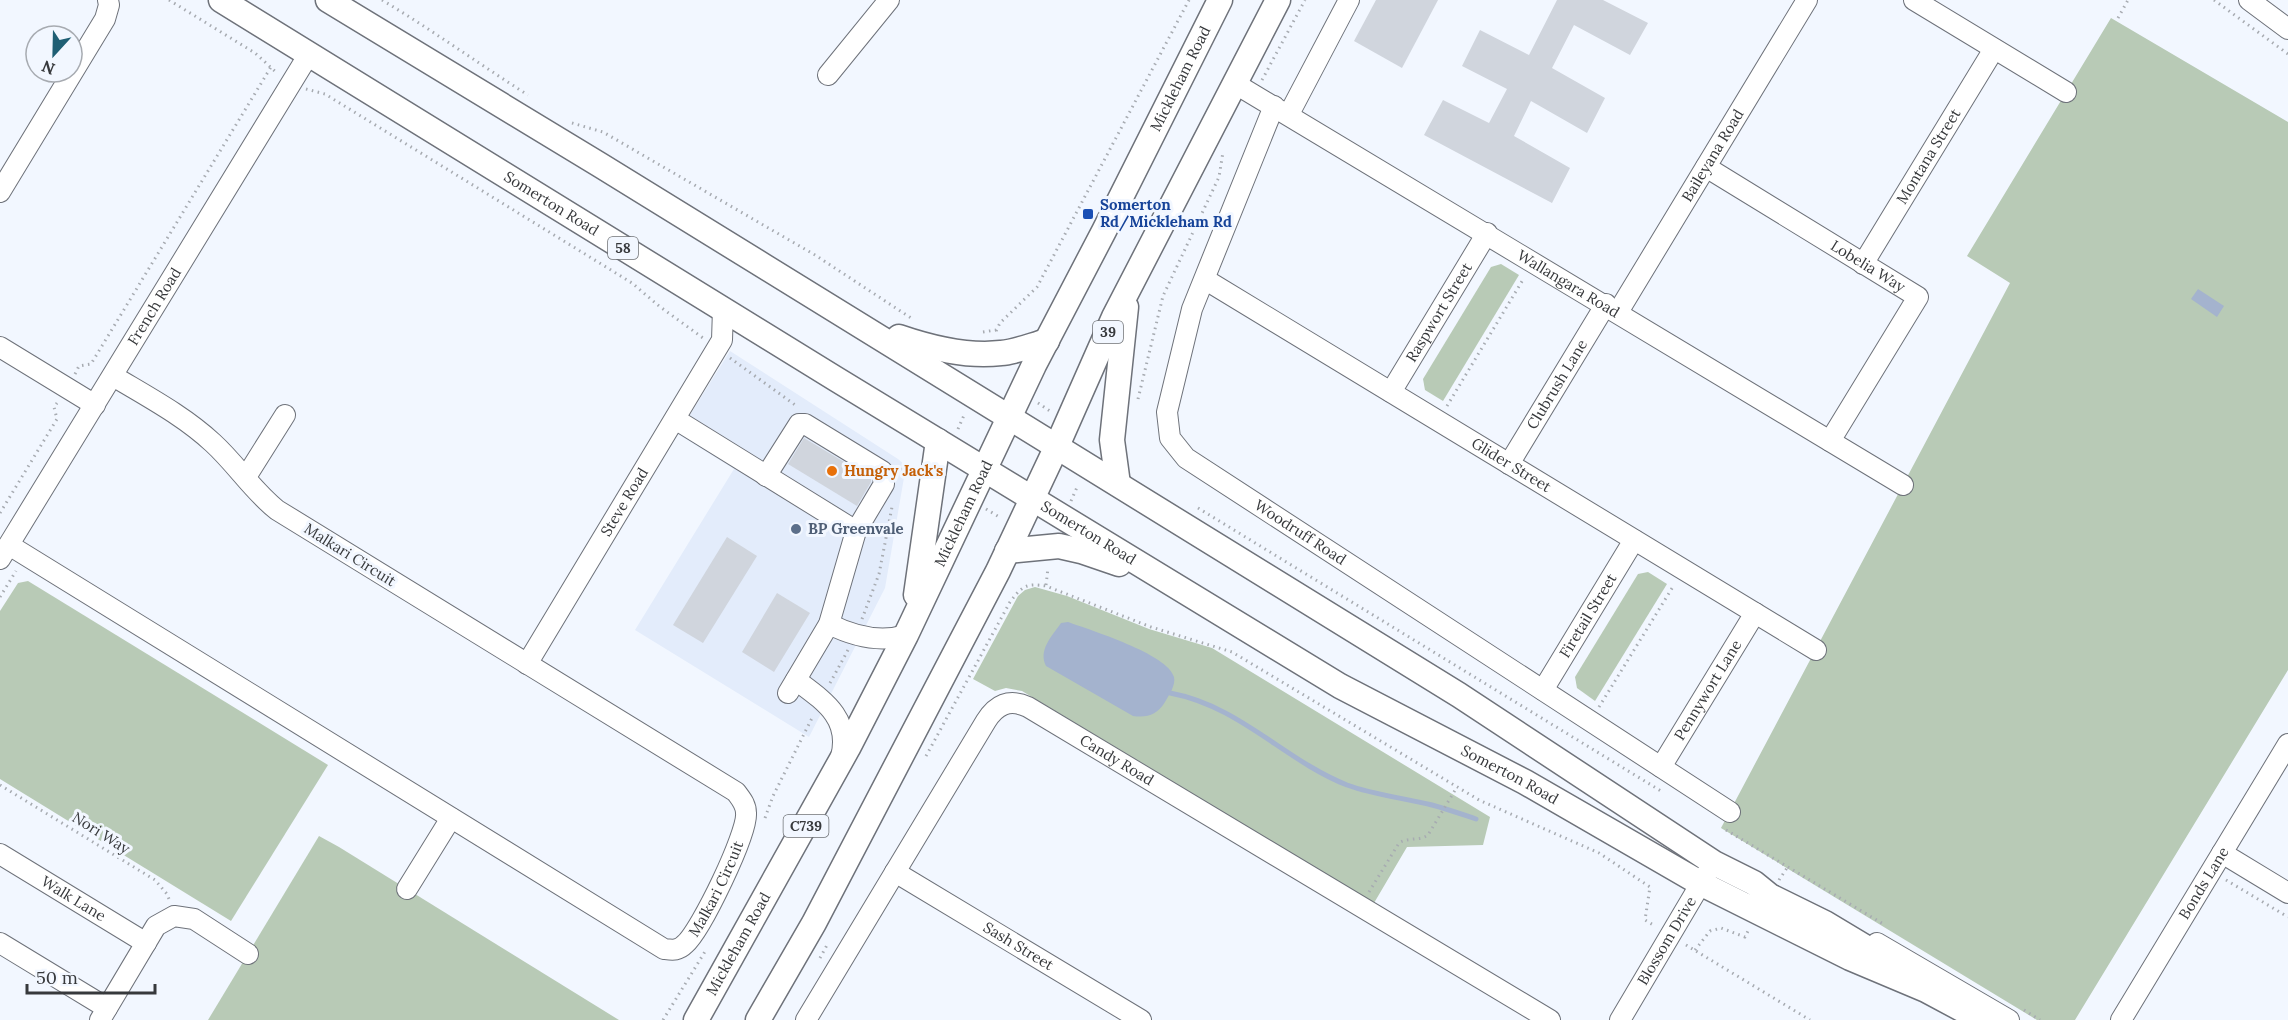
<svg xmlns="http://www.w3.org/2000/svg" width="2288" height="1020" viewBox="0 0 2288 1020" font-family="Lora,serif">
<rect width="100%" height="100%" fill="#f2f7ff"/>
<!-- built -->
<polygon fill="#e3ecfb" points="730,351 898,459 906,466 885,588 809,737 635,630 734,469 678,434"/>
<!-- green -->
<g fill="#b8cab6">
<polygon points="2111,18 2288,122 2288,670 2075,1020 2037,1020 1721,828 2010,283 1967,256"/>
<polygon points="1501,264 1519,275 1443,401 1425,390 1423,379 1491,267"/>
<polygon points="1648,572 1667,584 1595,701 1577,688 1575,677 1638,574"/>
<polygon points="28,581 328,765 231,921 0,779 0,611 18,583"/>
<polygon points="1035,587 1067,596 1149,629 1212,648 1490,817 1483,845 1407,847 1374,903 1022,691 1006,688 995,691 973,679 1018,596 1025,590"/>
<polygon points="319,836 339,847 619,1020 208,1020"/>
</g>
<!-- water -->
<g fill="#a4b3ce">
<polygon points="2198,289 2224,306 2217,317 2191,299"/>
<path d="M1068,622C1090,630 1168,654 1174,677C1176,685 1169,695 1165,702C1157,715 1147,718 1133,716L1046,666C1038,650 1052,636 1061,623Z"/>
</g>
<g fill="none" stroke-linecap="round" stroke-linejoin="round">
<!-- stream -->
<path stroke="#a4b3ce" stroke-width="5" d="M1170,693C1240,706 1284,760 1347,785C1374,795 1404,798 1432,805C1447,809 1461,814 1476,819"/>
</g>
<!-- building -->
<g fill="#d0d5dd">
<polygon points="1376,0 1438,0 1402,68 1354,41"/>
<polygon points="1557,0 1603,0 1648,23 1630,55 1574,25 1552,68 1605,98 1587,133 1531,101 1514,136 1570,168 1552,203 1424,135 1443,100 1489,123 1507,89 1462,66 1480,30 1529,55"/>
<polygon points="804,438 871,478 871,482 857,506 788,464"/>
<polygon points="727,537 757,556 703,643 673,625"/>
<polygon points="777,593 810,613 774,672 742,652"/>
</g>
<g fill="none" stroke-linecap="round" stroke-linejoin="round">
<defs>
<g id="minor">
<polyline points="1914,0 2066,92"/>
<polyline points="2249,0 2288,29"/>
<polyline points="828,75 889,0"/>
<path id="s1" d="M1234,83L1903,485"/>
<path id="s2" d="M1274,106L1192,309L1167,412L1170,438L1186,458L1730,812"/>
<polyline points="1289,114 1349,0"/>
<path id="s3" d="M1706,167L1918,297L1830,441"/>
<polyline points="0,192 105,19 109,5 108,0"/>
<path id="s4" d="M1863,264L1994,49"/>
<path id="s5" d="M1206,280L1816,650"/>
<path id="s6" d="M1618,312L1807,0"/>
<polyline points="0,347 95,405"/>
<path id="s7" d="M1391,392L1487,233"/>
<polyline points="675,419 856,531 829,624 788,693"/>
<path id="s8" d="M1509,464L1606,304"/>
<polyline points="766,476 799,424 805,424 882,471 884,484 856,531"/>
<polyline points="246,477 285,415"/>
<path id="s9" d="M9,545L664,949C673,950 678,951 685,944C701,930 748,833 746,813C746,804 741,799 736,792L277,510C253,491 236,464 213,443C184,416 148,397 113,376"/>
<path id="s10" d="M0,559L309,54"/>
<path d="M829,624C853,636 880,643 906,635"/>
<path id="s11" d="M527,664L722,340L723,309"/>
<path d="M796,680C824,701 851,718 841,757"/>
<path id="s12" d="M1543,690L1634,540"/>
<path id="s13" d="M1661,767L1755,613"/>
<polyline points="2222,853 2288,893"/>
<path id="s14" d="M0,854L146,943"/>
<path id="s15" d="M895,872L1141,1020"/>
<polyline points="407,889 451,818"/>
<polyline points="0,943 107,1008"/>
<polyline points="1877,943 2009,1020"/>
<polyline points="100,1020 156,926 174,916 194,919 248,954"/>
<path id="s16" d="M806,1020L986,721C996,705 1009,698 1028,707L1550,1020"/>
<path id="s17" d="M1620,1020L1707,873"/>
<path id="s18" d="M2121,1020L2288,744"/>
</g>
<g id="major">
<path id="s19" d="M221,0L836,379L1340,686L1525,782L1700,883L1850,958L1926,990L1982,1020"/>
<polyline points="328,0 600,165 1459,695 1714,863 1754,883 1770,896 1825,923 1890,962"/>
<path d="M899,337C931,348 966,357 1001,353C1016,352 1032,345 1047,341"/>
<polyline points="1118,484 1112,440 1126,307"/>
<polyline points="1007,551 1059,546 1081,551 1119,564"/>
<polyline points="916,595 938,441"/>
<path id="s20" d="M696,1020L848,748L906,635L1034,365L1104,231L1220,0"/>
<polyline points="758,1020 814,923 998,571 1057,446 1114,317 1278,0"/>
</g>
</defs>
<!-- minor casing -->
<use href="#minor" stroke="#6e727a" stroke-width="22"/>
<!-- major casing -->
<use href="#major" stroke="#6e727a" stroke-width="27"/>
<!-- path -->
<g stroke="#a7abb1" stroke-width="3" stroke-dasharray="1.5 4.5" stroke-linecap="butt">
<polyline points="169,0 255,53 277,73"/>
<path d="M382,0C432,30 479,64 528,95"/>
<polyline points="2214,0 2288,54"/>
<polyline points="2118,18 2128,0"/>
<polyline points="1262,80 1305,0"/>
<polyline points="306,89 325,94 632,283 659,306 703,338"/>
<polyline points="572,123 603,132 815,255 911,318"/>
<polyline points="996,331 1000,323 1037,287 1189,0"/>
<polyline points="983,332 996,330"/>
<polyline points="730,358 798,407"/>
<polyline points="75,374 79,366 91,364 271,67"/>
<polyline points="1138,399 1163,296 1219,177 1223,152"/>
<polyline points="1038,403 1050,411"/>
<polyline points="1447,406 1524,278"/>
<polyline points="958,429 965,413"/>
<polyline points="900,469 914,473"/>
<polyline points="1071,501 1078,485"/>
<polyline points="1198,508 1661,791"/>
<polyline points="986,509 1001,518"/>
<polyline points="0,513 57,419 54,407 57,403"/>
<polyline points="1046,585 1048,568"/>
<polyline points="0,597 16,571"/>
<polyline points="862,619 879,574 892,507"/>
<polyline points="830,683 848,650"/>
<polyline points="1599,707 1674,585"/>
<path d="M926,756L1010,602C1022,586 1026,583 1046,586L1151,627L1232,652L1479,800L1599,853L1650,887L1645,920L1655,926"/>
<polyline points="0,785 155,880 167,894 169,899"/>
<polyline points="765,818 773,796 813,716"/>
<polyline points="1726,830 1885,925"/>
<polyline points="1779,880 1787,868"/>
<polyline points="2226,880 2288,917"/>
<path d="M1369,892L1399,843C1408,837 1420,841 1428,835L1457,787"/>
<polyline points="1686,945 1810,1020"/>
<polyline points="1695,950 1710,931 1721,928 1745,937 1749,929"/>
<polyline points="820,958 827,945"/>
<polyline points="2024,1010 2040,1020"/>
<polyline points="663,1020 706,950"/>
</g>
<!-- minor -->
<use href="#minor" stroke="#fff" stroke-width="20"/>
<!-- major -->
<use href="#major" stroke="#fff" stroke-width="24"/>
</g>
<!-- markers -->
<rect fill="#1a4fb4" stroke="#f2f7ff" stroke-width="2" x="1082" y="208" width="12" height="12" rx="3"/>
<circle fill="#e8710a" stroke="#f2f7ff" stroke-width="2" cx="832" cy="471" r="6"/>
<circle fill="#5c6f8a" stroke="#f2f7ff" stroke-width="2" cx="796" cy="529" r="6"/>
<g text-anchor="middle" stroke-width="6" stroke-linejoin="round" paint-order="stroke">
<!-- shield labels -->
<g fill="#f2f7ff" stroke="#6f7276" stroke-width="1.5">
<rect x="608" y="237" width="30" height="22" rx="4.5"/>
<rect x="1093" y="321" width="30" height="22" rx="4.5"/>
<rect x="783.5" y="815" width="45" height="22" rx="4.5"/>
</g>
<g font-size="14" font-weight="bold" fill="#37393c">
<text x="623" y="253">58</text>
<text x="1108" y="337">39</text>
<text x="806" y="831">C739</text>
</g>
<!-- street labels -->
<g font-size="15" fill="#37393c" stroke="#f2f7ff">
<text dy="5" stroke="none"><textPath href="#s20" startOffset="1059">Mickleham Road</textPath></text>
<text dy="5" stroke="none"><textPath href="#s6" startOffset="183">Baileyana Road</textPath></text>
<text dy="5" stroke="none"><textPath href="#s4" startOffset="126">Montana Street</textPath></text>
<text dy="5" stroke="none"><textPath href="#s19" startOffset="388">Somerton Road</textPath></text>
<text dy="5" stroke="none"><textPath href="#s3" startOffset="190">Lobelia Way</textPath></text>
<text dy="5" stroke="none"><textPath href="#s1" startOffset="390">Wallangara Road</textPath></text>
<text dy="5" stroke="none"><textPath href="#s10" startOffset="296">French Road</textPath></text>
<text dy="5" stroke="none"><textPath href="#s7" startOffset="93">Raspwort Street</textPath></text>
<text dy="5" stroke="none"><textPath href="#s8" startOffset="93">Clubrush Lane</textPath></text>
<text dy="5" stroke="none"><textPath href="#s5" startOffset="357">Glider Street</textPath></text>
<text dy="5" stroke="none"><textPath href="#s11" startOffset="189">Steve Road</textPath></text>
<text dy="5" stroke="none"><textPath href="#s20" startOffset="573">Mickleham Road</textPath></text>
<text dy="5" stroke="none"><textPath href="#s2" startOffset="513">Woodruff Road</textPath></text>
<text dy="5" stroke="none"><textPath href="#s19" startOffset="1018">Somerton Road</textPath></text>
<text transform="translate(350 555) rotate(32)" y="5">Malkari Circuit</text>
<text dy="5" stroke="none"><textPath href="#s12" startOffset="87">Firetail Street</textPath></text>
<text dy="5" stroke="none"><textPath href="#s13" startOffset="90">Pennywort Lane</textPath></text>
<text dy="5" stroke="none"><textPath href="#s16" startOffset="502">Candy Road</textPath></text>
<text dy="5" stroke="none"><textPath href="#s19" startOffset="1504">Somerton Road</textPath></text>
<text transform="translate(101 833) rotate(32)" y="5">Nori Way</text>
<text dy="5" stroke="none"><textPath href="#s18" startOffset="160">Bonds Lane</textPath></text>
<text dy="5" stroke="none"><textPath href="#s9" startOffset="856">Malkari Circuit</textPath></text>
<text dy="5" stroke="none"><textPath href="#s14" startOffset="86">Walk Lane</textPath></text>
<text dy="5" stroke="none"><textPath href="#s17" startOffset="92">Blossom Drive</textPath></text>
<text dy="5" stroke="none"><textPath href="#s20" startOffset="87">Mickleham Road</textPath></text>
<text dy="5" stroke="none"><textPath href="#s15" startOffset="144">Sash Street</textPath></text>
</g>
<!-- transit labels -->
<g font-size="15" font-weight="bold" fill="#164399" stroke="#f2f7ff" text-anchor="start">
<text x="1100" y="210">Somerton<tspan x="1100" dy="17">Rd/Mickleham Rd</tspan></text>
</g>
<!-- food labels -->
<g font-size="15" font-weight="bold" fill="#c56008" stroke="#f2f7ff" text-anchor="start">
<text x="844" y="476">Hungry Jack's</text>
</g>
<!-- service labels -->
<g font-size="15" font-weight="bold" fill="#4e5e75" stroke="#f2f7ff" text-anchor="start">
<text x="808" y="534">BP Greenvale</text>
</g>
</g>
<!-- north arrow -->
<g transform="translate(54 54) rotate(202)"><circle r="28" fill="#f2f7ff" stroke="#a7abb1" stroke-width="1.5"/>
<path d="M0-4.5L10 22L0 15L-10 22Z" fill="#1f5f74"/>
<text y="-9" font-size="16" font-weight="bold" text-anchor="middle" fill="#37393c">N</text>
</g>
<!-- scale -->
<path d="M27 984v9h128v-9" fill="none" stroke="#37393c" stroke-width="3"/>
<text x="36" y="984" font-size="18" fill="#37393c" stroke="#f2f7ff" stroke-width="4.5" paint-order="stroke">50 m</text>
</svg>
